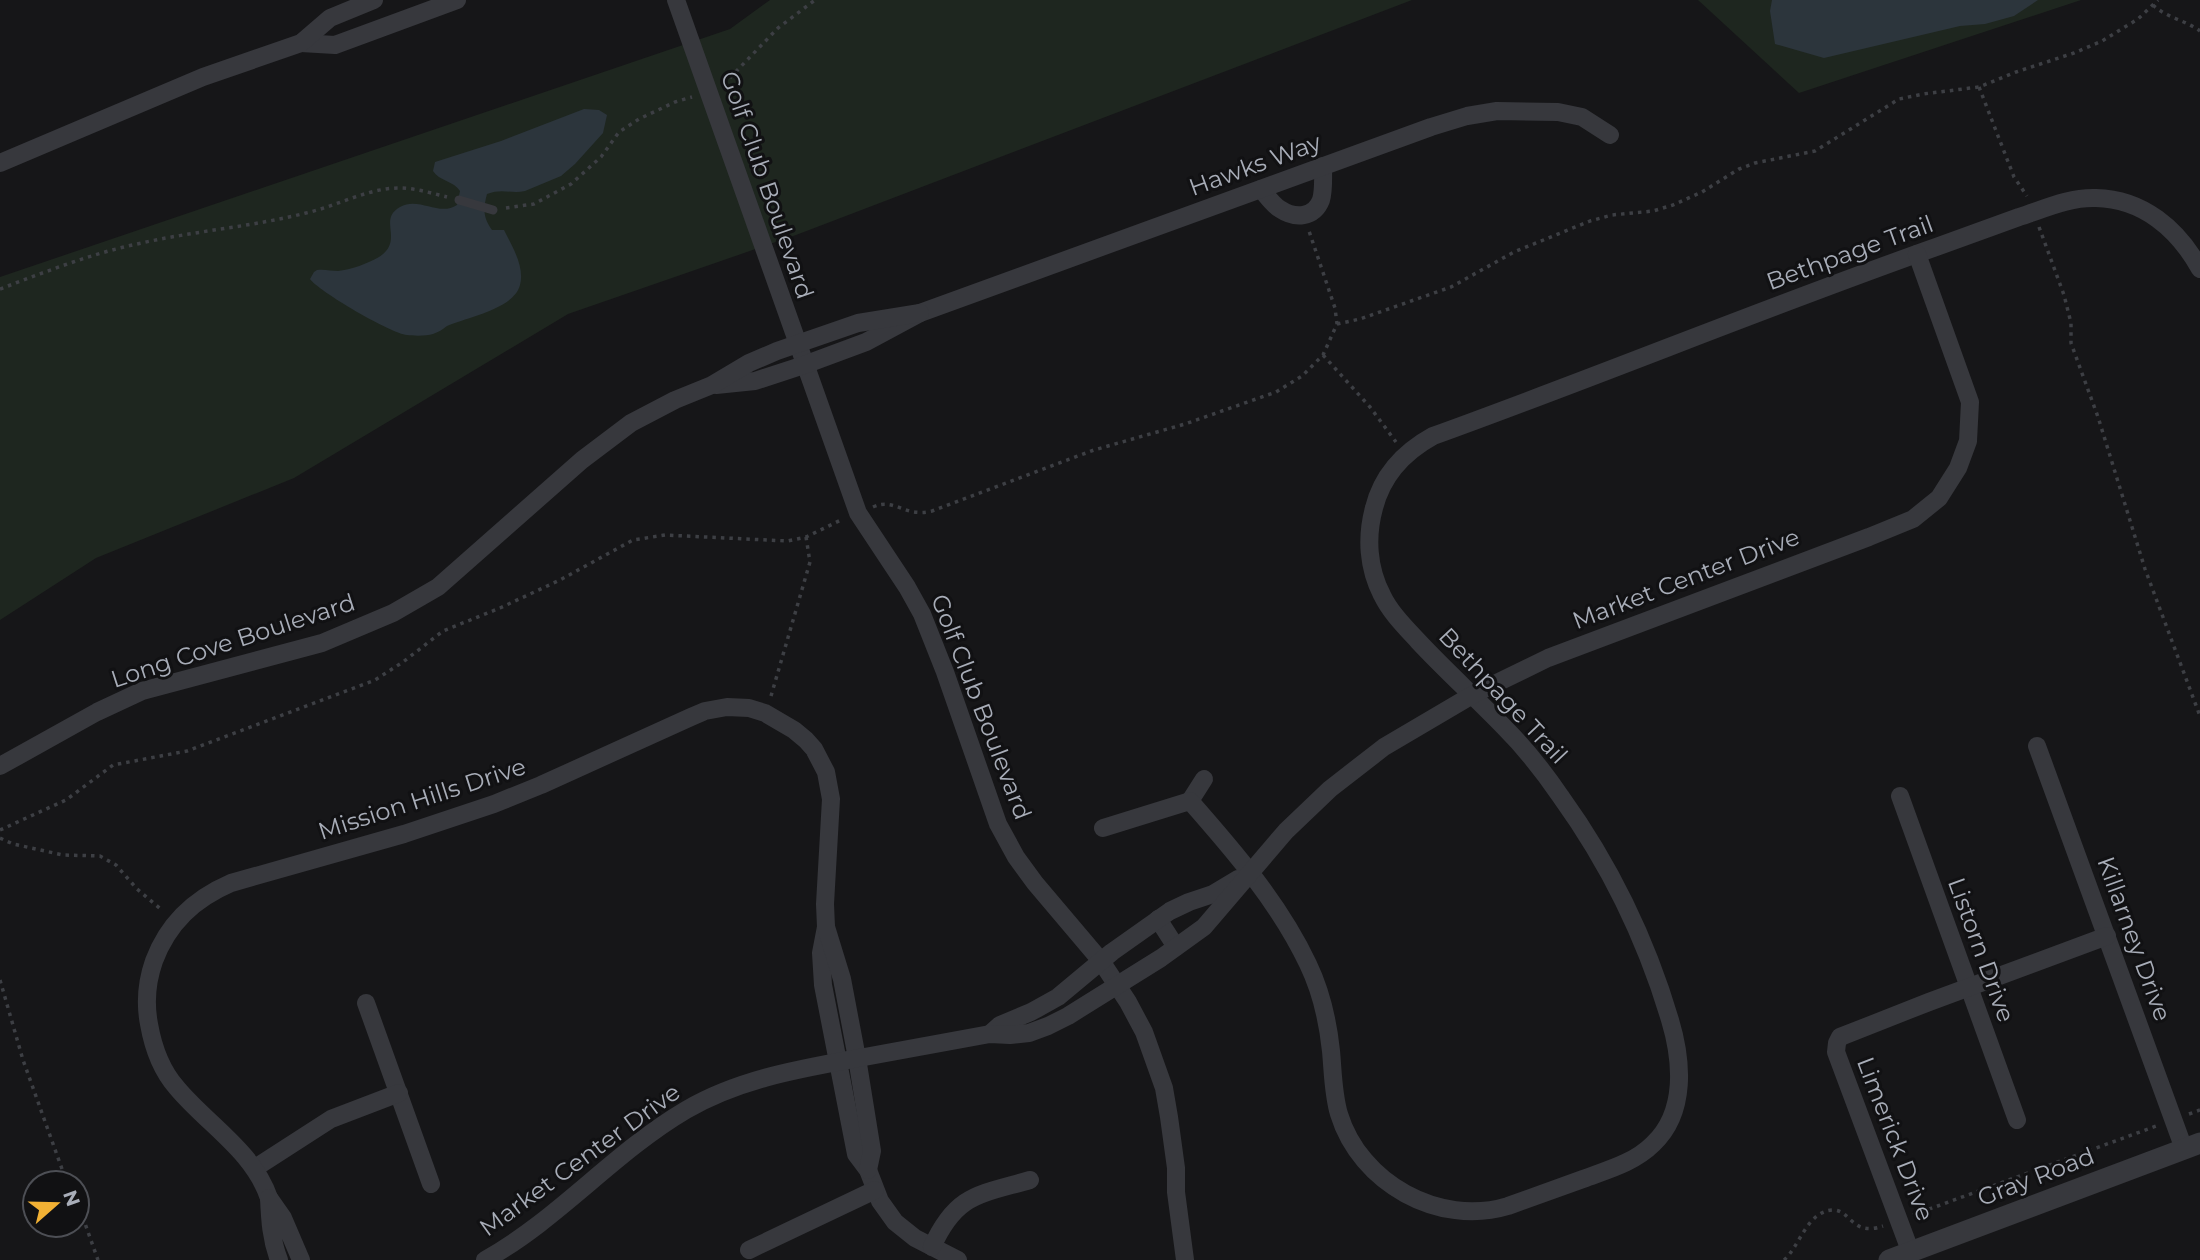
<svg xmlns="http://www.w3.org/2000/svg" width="2200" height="1260" viewBox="0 0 2200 1260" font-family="Montserrat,sans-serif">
<rect width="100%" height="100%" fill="#161618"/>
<!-- green -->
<g fill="#1e261f">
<polygon points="770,0 1412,0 796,235 568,314 294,478 96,558 0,620 0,277 730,29"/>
<polygon points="1698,0 2081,0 1799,93"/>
</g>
<!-- water -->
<g fill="#2c353c">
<polygon points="1772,0 2038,0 2014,16 1985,24 1960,26 1824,58 1775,44 1770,11"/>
<path d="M584,109L599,110L607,115L603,133L575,164L561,176L525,191C511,194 502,188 487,194C483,209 483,217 492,230H504C512,246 525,267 520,285C514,309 467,317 447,326C443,329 439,332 433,334C427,336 414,336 407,335C392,334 318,291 310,279L314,272L317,270C325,269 331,271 338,271C350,270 369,263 379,257C405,240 377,220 400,207C419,196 439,217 457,205L460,191C454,181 439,181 433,171L435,162L501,141Z"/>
</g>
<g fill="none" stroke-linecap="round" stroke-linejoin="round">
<!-- path -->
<g stroke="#3d3f44" stroke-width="3.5" stroke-dasharray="3.5 5" stroke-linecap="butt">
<path d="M2153,5C2167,18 2185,20 2200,31"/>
<polyline points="724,84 778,28 815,0"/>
<polyline points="1979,87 2014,177 2027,196"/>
<polyline points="506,208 534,204 571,184 601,157 619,132 639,119 675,102 692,97"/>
<polyline points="2039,227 2064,295 2071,323 2071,343 2098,417 2145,569 2200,716"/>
<path d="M0,289C45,272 90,254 137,244C193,231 251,227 306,213C337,206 368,188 399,188C415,188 431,193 447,197"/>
<polyline points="1337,324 1360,319 1451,287 1514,252 1590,221 1612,215 1653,211 1673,205 1702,192 1739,169 1755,163 1815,151 1899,99 1923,94 1979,87 2016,72 2074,53 2102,41 2138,19 2158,0"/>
<polyline points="1323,355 1370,407 1396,442"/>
<path d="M873,507C895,497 904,518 932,511L1094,450L1185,424L1276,392L1302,376L1323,355L1337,324L1335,308L1309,231"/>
<polyline points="771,696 810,562 806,537"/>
<polyline points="0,830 66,800 113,765 187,751 375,680 403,662 443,631 500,608 560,580 633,540 665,535 788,541 806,537 843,519"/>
<polyline points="0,838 13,844 63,855 100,856 116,865 137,889 163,911"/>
<polyline points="0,980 23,1060 67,1183"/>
<polyline points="2189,1114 2200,1110"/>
<polyline points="77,1201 98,1260"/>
<polyline points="1913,1215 2159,1125"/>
<path d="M1784,1260C1800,1246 1807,1211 1833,1210C1851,1210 1852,1237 1883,1226"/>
</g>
<!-- service -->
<polyline stroke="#37383d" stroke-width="9" points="459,200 493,210"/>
<!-- minor -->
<g stroke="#37383d" stroke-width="18">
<polyline points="676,0 858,513 907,587 922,614 945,672 998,824 1016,857 1035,883 1101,961 1128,1002 1144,1032 1164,1088 1169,1117 1176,1168 1176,1192 1185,1260"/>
<polyline points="301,43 335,45 457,0"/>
<polyline points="0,163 203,77 301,43 330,18 374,0"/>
<path d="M1261,189C1267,196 1273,205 1280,209C1295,219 1314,218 1321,200C1324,190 1323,177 1323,166"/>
<polyline points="716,385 755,381 804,365 866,342 920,313 1431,127 1467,116 1497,111 1558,112 1582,117 1610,135"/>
<polyline points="2037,746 2184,1149"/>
<polyline points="0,766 97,712 142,691 322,643 393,613 438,587 582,460 631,423 675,400 712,385 749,363 777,351 858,323 920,313"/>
<polyline points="1900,796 2017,1120"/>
<polyline points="1190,801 1204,779"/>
<path d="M1103,828L1190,801C1234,851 1279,903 1308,964C1321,991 1328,1022 1331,1051C1333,1072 1333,1094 1339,1114C1360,1183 1439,1227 1508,1206C1533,1197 1558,1188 1583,1179C1607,1170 1634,1163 1653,1144C1687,1112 1682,1060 1670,1020C1646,939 1610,865 1561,797C1544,772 1525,748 1504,727C1476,698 1446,671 1418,641C1405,627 1390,612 1382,595C1368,568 1366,537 1374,508C1382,476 1404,452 1433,436C1602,375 1769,306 1939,246C1966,236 1992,227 2019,217C2044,209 2069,197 2096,198C2143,199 2178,229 2200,269"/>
<polyline points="1158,919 1176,947"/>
<polyline points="826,927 821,953 823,985 856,1154 868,1170 880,1201 895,1222 915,1238 958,1260"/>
<polyline points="366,1003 431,1184"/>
<polyline points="990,1034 1000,1025 1031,1012 1058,997 1112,952 1170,911 1189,902 1213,894 1238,879"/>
<polyline points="255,1168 331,1119 399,1093"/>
<path d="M269,1198C253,1151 208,1125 177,1088C161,1070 153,1047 149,1024C145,1003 147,981 154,961C168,923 194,899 231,883L404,834L494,804L541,785L691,717L705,711L727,707L749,708L765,713L794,730L806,740L814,749L826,772L831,799L825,904L826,927L842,979L857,1058L872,1151L868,1170"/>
<path d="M932,1247C956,1194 978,1195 1030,1180"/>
<polyline points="749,1250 875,1190"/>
<polyline points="1911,1253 1836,1052 1837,1043 1840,1037 1929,1002 2107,936"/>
<path d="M279,1260C271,1239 270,1220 269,1198L283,1218L301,1260"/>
<path d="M485,1260C559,1219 613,1153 686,1110C739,1079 799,1069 859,1058C902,1050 946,1042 990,1034L1010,1035L1029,1033L1048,1026L1068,1016L1161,958L1204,927L1286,831L1330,789L1384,747L1474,694L1548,658L1869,537L1913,519L1939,498L1958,468L1968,441L1970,402L1917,254"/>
</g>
<!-- tertiary -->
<polyline stroke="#37383d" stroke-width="21" points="1889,1260 2200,1143"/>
</g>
<g text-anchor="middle" stroke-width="6" stroke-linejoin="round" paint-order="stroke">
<!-- street labels -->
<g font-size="24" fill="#a8adb8" stroke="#111113">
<text transform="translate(1255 165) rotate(-20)" y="8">Hawks Way</text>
<text transform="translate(767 185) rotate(71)" y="8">Golf Club Boulevard</text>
<text transform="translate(1850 253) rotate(-20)" y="8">Bethpage Trail</text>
<text transform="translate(1686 579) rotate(-21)" y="8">Market Center Drive</text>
<text transform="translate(233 641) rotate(-18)" y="8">Long Cove Boulevard</text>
<text transform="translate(1503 696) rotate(47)" y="8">Bethpage Trail</text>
<text transform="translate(981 707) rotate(69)" y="8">Golf Club Boulevard</text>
<text transform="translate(422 799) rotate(-18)" y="8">Mission Hills Drive</text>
<text transform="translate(2134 939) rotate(70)" y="8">Killarney Drive</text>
<text transform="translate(1981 950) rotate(70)" y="8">Listorn Drive</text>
<text transform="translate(1895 1139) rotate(69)" y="8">Limerick Drive</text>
<text transform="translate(580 1160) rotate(-36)" y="8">Market Center Drive</text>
<text transform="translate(2036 1177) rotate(-21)" y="8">Gray Road</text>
</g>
</g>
<!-- north arrow -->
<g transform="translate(56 1204) rotate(70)"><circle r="33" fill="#111113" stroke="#4d4f55" stroke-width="2"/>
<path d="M0-5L12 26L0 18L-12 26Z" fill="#f2b134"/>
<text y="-10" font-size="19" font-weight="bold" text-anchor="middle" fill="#a8adb8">N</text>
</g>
</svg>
